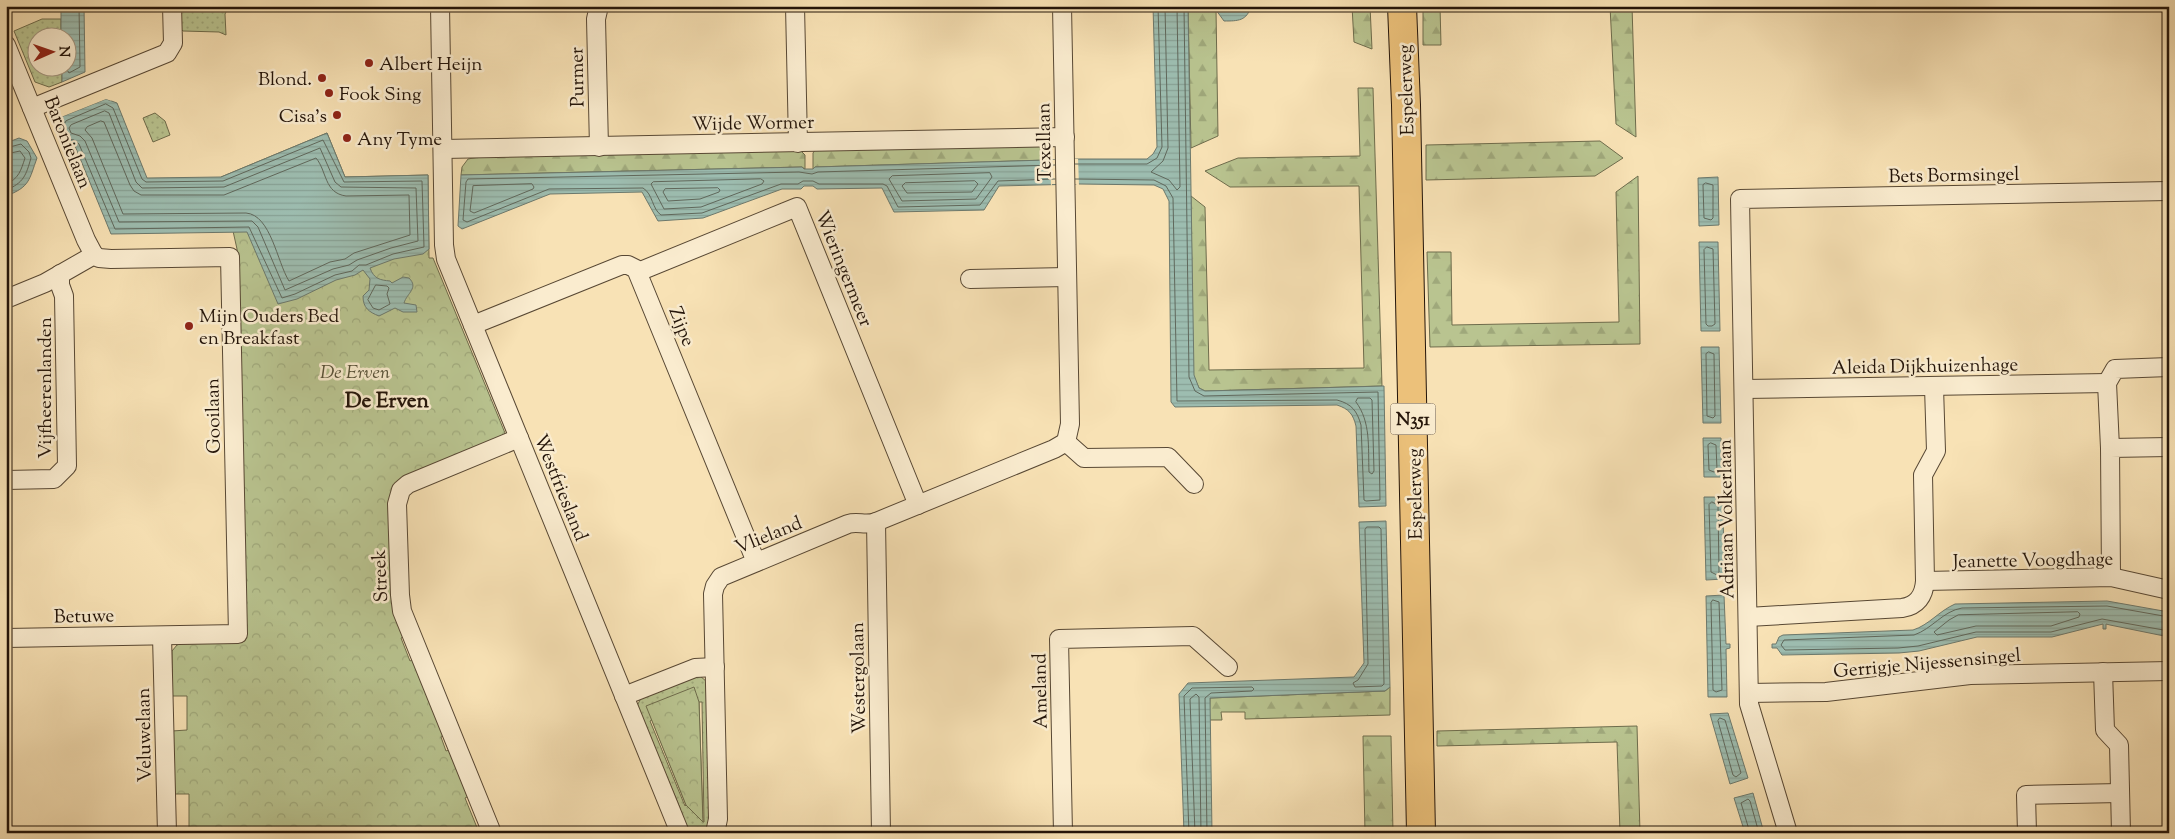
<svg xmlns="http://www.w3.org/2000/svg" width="2175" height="839" viewBox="0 0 2175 839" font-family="'Sorts Mill Goudy',serif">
<defs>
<pattern id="grass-dots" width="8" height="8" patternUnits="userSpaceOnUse" patternTransform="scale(1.25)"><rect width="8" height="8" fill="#b9c490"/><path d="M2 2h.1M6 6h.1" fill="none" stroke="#9fa87b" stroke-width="1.8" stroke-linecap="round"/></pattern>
<pattern id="forest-firs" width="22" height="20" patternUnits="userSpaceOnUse" patternTransform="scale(1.25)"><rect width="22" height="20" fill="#b9c490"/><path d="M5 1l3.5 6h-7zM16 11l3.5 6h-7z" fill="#9fa87b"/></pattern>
<pattern id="park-crowns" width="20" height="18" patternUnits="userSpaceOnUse" patternTransform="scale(1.25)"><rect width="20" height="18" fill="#b9c490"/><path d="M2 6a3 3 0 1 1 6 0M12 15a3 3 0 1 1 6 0" fill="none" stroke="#9fa87b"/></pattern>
<pattern id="water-rules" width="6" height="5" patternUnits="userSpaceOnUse" patternTransform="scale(1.25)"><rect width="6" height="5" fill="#9dbdb0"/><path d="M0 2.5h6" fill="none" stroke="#87a296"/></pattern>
</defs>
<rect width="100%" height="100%" fill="#f8e2b5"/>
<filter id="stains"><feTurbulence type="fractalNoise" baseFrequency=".004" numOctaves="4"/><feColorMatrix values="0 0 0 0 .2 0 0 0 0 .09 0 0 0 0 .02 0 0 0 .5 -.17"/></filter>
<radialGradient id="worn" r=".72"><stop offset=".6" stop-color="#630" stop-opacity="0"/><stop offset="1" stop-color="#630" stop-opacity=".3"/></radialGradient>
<!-- grass -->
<g fill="url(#grass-dots)" stroke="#6e6c4c" fill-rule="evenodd">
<polygon points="179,6 229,6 225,14 226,35 219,32 183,31 180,28"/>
<polygon points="42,19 61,19 61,37 38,38 38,68 62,68 62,82 49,87 35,82 14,31"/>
<polygon points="155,113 165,121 170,135 153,142 143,118"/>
<path d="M699,675L707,682L711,820C708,830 696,839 686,829C682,825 680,816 678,811L680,808L637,706L641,698ZM699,702H702L704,822H703ZM652,720L686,805L685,806L650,721Z"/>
</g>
<!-- forest -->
<g fill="url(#forest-firs)" stroke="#6e6c4c">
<polygon points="1188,6 1216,6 1216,10 1218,136 1191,148"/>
<polygon points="1352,6 1370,6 1372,49 1354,42"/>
<polygon points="1423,6 1440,6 1441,45 1423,45"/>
<polygon points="1610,6 1632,6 1636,137 1616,124"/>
<polygon points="1358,88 1373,88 1382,386 1205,391 1199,388 1193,375 1191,196 1205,207 1209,370 1364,368 1359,186 1230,187 1205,171 1238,158 1360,156"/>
<polygon points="1600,141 1623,158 1595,176 1426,180 1426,145"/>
<polygon points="1041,144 1041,152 1049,160 815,167 813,169 813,153 815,150"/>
<polygon points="799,149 805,155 805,169 802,167 461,175 462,167 468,159 479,157"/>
<polygon points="1638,176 1640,344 1430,347 1427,252 1451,252 1452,325 1619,322 1616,192"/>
<polygon points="1390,687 1390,715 1245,719 1245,712 1221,712 1222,720 1209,720 1210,698 1385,691"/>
<polygon points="1637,726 1640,833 1620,833 1617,742 1437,746 1437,731"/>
<polygon points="1363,736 1391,736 1393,833 1365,833"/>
</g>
<!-- park -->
<g fill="url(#park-crowns)" stroke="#6e6c4c">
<polygon points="327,133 345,177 428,175 429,258 433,258 505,433 502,437 400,482 405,636 401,638 410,661 414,659 445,735 441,737 446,751 451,749 469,796 465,798 478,830 472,833 174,833 174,828 189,828 189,794 174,794 172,731 187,730 187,696 172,696 172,651 177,645 183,643 245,641 237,249 221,177"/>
<polygon points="694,687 699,702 703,822 686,805 646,706"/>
</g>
<!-- water -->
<g fill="url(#water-rules)" stroke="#6c796d">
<polygon points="61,6 84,6 85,72 62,82 62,68 68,68 68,38 61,37"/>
<path d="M1153,6H1188L1194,375L1199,388L1205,391L1384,386L1386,506L1359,507L1356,426C1353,414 1349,409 1337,405L1175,407L1171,402L1169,201L1163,189L1154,185L1079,184L999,186L984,210L894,212L882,188L817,189L813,186H804L801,189H782L703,218L658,221L642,192L550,194L462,229L458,226L461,175L802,167L804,169H813L815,167L1079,159H1147L1153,154L1157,147Z"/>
<path d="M1216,6H1251C1247,21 1238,21 1224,21L1216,10Z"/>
<path d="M106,99L117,103L147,178L221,177L327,133L345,177L428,175L429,249L423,254L394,259L370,268C374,279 380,280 390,281L392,283L403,277L409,278C419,288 407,293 404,303L416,305L417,312H403L395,308L379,316C369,312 363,308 363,296L369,290L370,279L363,270L355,275L336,280L297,299L278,304L247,232L111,234L75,146L71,144L64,148L57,128L61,117Z"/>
<path d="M19,138L27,141L37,158C29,180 30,187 6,196V143Z"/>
<polygon points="1718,177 1719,225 1699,226 1698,178"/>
<polygon points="1699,242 1718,242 1720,331 1701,331"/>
<polygon points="1701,347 1719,347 1721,423 1703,423"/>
<polygon points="1703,438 1721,438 1722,477 1704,477"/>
<polygon points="1704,497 1723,497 1724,579 1706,580"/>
<polygon points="1386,521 1390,687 1385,691 1210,698 1212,833 1184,833 1179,694 1188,683 1354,677 1364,663 1359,522"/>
<polygon points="1724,595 1726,644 1730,644 1730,648 1726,649 1727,697 1708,697 1706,596"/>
<path d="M2107,601L2169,612V637L2110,625L2106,624V629H2103V624L2052,637H1977L1919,651L1899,653L1782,655L1777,648H1772V644H1776L1779,637L1783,635L1913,630C1929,625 1939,611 1955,604Z"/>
<polygon points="1728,713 1748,778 1730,784 1710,714"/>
<polygon points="1753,793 1764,833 1745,833 1734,798"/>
</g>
<!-- pier -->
<g fill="#f8e2b5">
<polygon points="106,96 112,101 106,99 61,117 57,128 65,150 63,149 54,129 60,115"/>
<polygon points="1078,157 1079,186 1075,184 1052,184 1051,187 1050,161 1047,158 1051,160 1075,159 1078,159"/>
</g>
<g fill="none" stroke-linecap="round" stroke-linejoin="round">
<!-- shore -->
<g stroke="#60685c" stroke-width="1">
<polyline points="1165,6 1168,148 1163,161 1151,172 1169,180 1177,190 1180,187 1177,6"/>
<polyline points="66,68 69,73 80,67 79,6"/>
<polygon points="106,104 113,108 142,179 146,182 223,181 323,140 344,182 422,181 424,247 393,254 366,265 359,265 352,271 335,275 295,294 282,298 249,227 115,229 79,144 74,140 67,139 62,128 66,121"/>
<polygon points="105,111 109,113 136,182 142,188 224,187 320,148 335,182 341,187 416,188 418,241 391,248 357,260 349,265 333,269 285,290 258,227 252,221 119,222 85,141 80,136 71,133 69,128 71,125"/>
<path d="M101,121L104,122L130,185L134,191L141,195H224L316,158C327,171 324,193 346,196L409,195L410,235L354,253L345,259L330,262L289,281C277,262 271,215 246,213L123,214L92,138L85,130L87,127Z"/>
<path d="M6,148L21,144L29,152L31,158C26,175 24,183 6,190"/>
<path d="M6,154L20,151L25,158C21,170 19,179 6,184"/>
<polyline points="1075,164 1147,164 1157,158 1162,147 1158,6"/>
<path d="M1055,165L818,172L812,174L799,172L468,179L466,182L463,220L467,222L549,189L643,188C653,194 652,209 661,215L702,213L781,184H798L803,181H813L819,184H883L887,186L898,207L980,205L998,181L1055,179"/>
<polygon points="990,173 992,177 976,199 902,201 889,179 892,176"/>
<polygon points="761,179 764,181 762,184 701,207 664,209 651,184 653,182"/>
<path d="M1075,179L1154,180L1166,186L1173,198L1177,401L1337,400C1352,404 1357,411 1361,425L1364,500L1366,501L1380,500L1378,392L1204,396L1195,391L1189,377L1184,6"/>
<polygon points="975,181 978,184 972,192 907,193 902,186 905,183"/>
<polygon points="1706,183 1713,185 1713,218 1711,220 1704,218 1703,185"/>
<polygon points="532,184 534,187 533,189 474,213 470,211 473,186"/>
<polygon points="718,188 720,190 719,192 700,199 668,201 663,192 665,189"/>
<polygon points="1707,247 1713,249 1715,324 1712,326 1708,326 1706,324 1704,250"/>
<polygon points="376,285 387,286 389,288 387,294 390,304 379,310 373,308 368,300"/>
<polygon points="1709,352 1714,354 1715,416 1713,418 1707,416 1706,354"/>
<path d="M1358,398H1370L1372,400L1374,471L1372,474L1369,472C1368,447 1371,422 1356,402Z"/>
<polygon points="1711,443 1716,445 1717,470 1714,472 1709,470 1708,445"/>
<polygon points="1712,502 1718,505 1719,572 1717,575 1711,572 1709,505"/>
<polygon points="1367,527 1379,527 1381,529 1384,684 1382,686 1355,687 1353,683 1358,680 1368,664 1365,530"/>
<polygon points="1713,600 1719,602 1722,690 1716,692 1713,690 1711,603"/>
<polygon points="2078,612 2080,614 2079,617 2051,626 1976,626 1937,635 1934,632 1949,620 1958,615"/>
<path d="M2169,617L2107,606L1962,608C1943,611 1932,629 1914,635L1784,640L1781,645L1785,650L1898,648L1918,646L1976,632H2051L2102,619L2169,631"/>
<polygon points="1720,718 1725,720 1741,773 1736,777 1733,775 1718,721"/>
<polyline points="1189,833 1184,696 1192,688 1252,687 1254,689 1252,691 1211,693 1205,698 1207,833"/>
<polyline points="1195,833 1190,699 1196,694 1199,697 1201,833"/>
<polyline points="1750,833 1741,803 1748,799 1750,801 1759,833"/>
</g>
<defs>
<g id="minor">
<polyline points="440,6 444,245 446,259 680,833"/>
<polyline points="599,6 596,19 599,147"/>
<polyline points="795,6 798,143"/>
<polyline points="6,45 86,240 94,255"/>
<polyline points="32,108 167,53 173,43 172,6"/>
<polyline points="443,149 1065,137"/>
<polyline points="638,272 797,207 918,505"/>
<polyline points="970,279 1067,277"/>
<polyline points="6,299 45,283 94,255"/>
<polyline points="473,325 622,265 628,265 636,269 756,562"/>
<polyline points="1744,389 2107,383"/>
<polyline points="1066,442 1084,458 1168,457 1194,484"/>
<polyline points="2110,448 2107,383 2115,369 2169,367"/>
<polyline points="6,480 54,479 67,466 64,296 60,285 60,274"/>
<polyline points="876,522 881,833"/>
<polyline points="2111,577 2110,448 2169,447"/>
<polyline points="1925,581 2111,577 2169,590"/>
<path d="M1748,617L1902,608C1917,606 1924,596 1925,581L1923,475L1936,451L1934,387"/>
<polyline points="162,636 167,833"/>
<polyline points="6,638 238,634 230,257 111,259 99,258 94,255"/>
<polyline points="2103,672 2105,730 2119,745 2121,833"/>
<polyline points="1749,693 1826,692 1970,675 2169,671"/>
<polyline points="624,696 695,668 715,667"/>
<polyline points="492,833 402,611 400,595 397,504 401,490 408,484 519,438"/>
<path d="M715,833L718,819L713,594L715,586L721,577L848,524C858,521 866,526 876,522L1054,449L1066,442L1070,424L1062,6"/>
<polyline points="1063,833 1059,639 1193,636 1228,667"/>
<polyline points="1788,833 1749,704 1740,199 2169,191"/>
<polyline points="2027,833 2026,795 2120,793"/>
</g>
<polyline id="primary" points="1402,6 1406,105 1421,833"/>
</defs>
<!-- minor casing -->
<use href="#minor" stroke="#584834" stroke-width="20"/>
<!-- primary casing -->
<use href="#primary" stroke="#231409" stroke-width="30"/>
<!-- minor -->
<use href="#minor" stroke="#faeccf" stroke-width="18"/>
<!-- primary -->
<use href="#primary" stroke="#ecc17a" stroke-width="28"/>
</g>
<!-- markers -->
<g fill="#8f2418" stroke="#faeccf" stroke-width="2">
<circle cx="369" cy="63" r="5"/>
<circle cx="322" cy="78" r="5"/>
<circle cx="329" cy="93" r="5"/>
<circle cx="337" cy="115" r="5"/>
<circle cx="347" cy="138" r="5"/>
<circle cx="189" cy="326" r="5"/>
</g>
<g text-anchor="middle" stroke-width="5" stroke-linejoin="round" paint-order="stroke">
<!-- shield labels -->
<rect fill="#faeccf" stroke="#645544" stroke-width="1" x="1390.5" y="403.5" width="45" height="31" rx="4"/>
<g font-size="18" font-weight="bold" fill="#231409">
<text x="1413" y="425">N351</text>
</g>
<!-- poi labels -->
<g font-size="19" fill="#231409" stroke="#faeccf" text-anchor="start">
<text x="379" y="70">Albert Heijn</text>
<text x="312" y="85" text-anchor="end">Blond.</text>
<text x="339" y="100">Fook Sing</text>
<text x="327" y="122" text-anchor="end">Cisa's</text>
<text x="357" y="145">Any Tyme</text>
<text x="199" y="322">Mijn Ouders Bed<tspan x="199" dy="22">en Breakfast</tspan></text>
</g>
<!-- street labels -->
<g font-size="19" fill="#231409" stroke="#faeccf">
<text transform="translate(576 77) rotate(-91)" y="7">Purmer</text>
<text transform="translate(1405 90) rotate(-92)" y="7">Espelerweg</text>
<text transform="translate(753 122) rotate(-1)" y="7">Wijde Wormer</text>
<text transform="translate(69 142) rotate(68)" y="7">Baronielaan</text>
<text transform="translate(1043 142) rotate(-91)" y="7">Texellaan</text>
<text transform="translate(1954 174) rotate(-1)" y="7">Bets Bormsingel</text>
<text transform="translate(845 268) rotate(68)" y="7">Wieringermeer</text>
<text transform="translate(683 326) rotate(68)" y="7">Zijpe</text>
<text transform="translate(1925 365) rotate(-1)" y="7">Aleida Dijkhuizenhage</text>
<text transform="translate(44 388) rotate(-90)" y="7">Vijfheerenlanden</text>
<text transform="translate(212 416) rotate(-91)" y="7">Gooilaan</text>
<text transform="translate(562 487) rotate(68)" y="7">Westfriesland</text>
<text transform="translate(1414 494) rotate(-91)" y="7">Espelerweg</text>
<text transform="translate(1725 519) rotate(-91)" y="7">Adriaan Volkerlaan</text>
<text transform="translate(768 534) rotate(-22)" y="7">Vlieland</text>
<text transform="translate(2033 559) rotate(-1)" y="7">Jeanette Voogdhage</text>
<text transform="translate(379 576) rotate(-93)" y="7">Streek</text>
<text transform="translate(84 615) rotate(-1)" y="7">Betuwe</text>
<text transform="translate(1927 662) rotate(-5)" y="7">Gerrigje Nijessensingel</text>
<text transform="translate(857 678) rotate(-91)" y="7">Westergolaan</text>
<text transform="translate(1039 691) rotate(-91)" y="7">Ameland</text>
<text transform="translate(143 735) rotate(-91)" y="7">Veluwelaan</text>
</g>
<!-- park labels -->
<g font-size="19" font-style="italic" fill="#585238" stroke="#faeccf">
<text x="355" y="378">De Erven</text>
</g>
<!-- quarter labels -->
<g font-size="21" font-weight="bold" fill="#231409" stroke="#faeccf">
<text x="387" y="407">De Erven</text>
</g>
</g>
<!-- margin -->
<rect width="2175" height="839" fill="none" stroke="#f8e2b5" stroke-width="25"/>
<rect x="8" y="8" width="2160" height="824" fill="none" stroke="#231409" stroke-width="2.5"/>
<rect x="12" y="12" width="2150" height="814" fill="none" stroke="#231409"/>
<!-- north arrow -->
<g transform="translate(52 52) rotate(88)"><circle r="24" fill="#faeccf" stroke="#a49680"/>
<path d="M0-4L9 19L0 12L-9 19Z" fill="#8f2418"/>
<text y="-8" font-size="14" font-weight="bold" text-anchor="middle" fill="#231409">N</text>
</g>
<rect width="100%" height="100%" filter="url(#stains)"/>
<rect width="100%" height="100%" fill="url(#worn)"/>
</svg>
